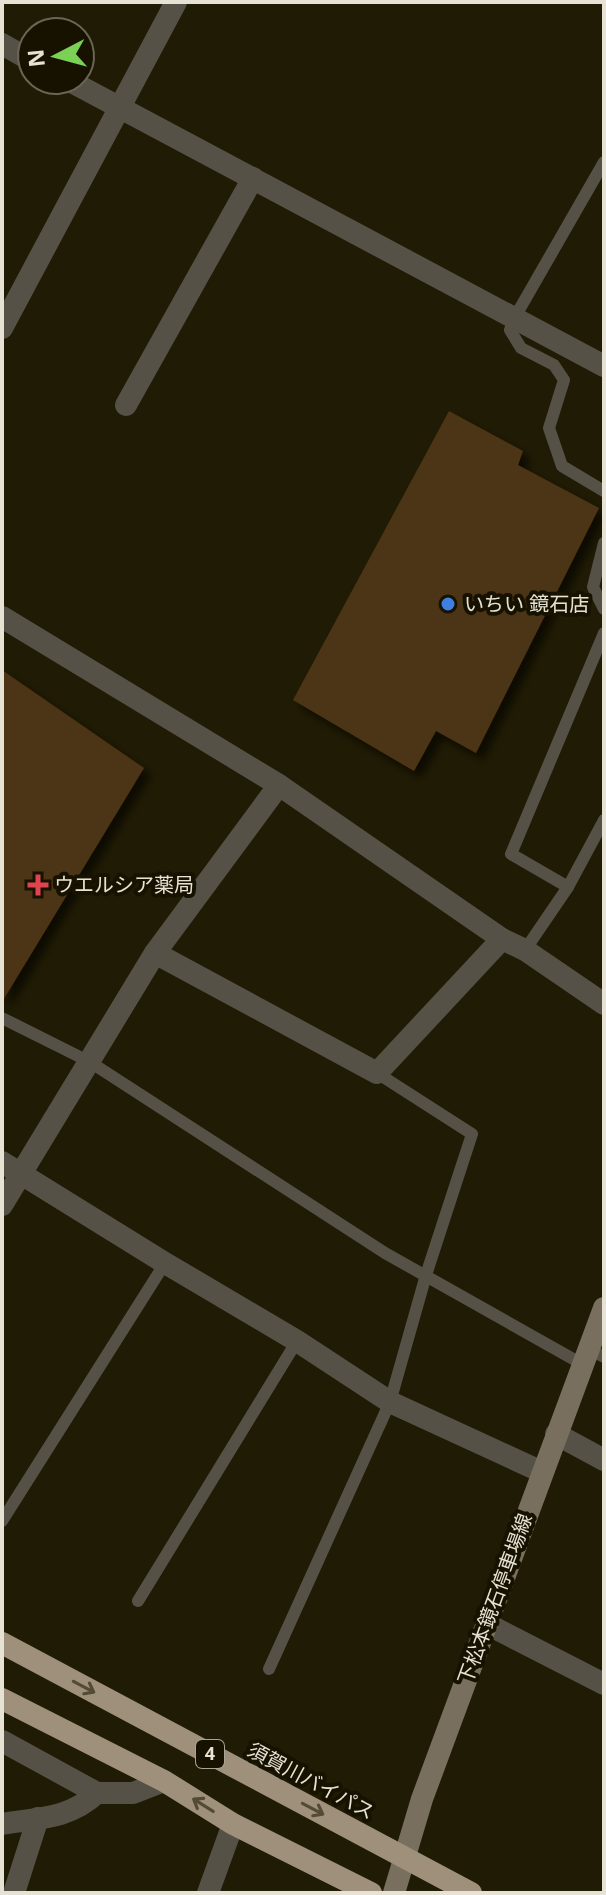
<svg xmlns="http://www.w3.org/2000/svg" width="606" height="1895" viewBox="0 0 606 1895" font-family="'Open Sans','Noto Sans JP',sans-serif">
<defs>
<filter id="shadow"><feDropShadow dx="7" dy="7" stdDeviation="4" flood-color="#0009"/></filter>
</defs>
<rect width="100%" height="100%" fill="#201b04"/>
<!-- building -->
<g fill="#4b3512" filter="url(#shadow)">
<polygon points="449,411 523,451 518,465 599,508 476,753 436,731 414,771 293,700"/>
<polygon points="2,670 144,768 2,1002"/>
</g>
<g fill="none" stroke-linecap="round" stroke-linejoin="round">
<!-- service -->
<g stroke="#565147" stroke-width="12">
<polyline points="604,162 515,317 510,330 521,348 554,365 564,380 549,428 562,466 604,491"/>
<polyline points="604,543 593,587 604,609"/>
<polyline points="568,887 511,854 604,633"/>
<polyline points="525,950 568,887 604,820"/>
<polyline points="2,1018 90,1062 385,1253 582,1364"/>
<polyline points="588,1349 604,1357"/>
<polyline points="2,1521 165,1263"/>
<polyline points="138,1601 297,1341"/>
<polyline points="269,1669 390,1402 426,1275 472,1134 377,1073"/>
</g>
<!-- minor -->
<g stroke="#565147" stroke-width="22">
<polyline points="2,44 32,61"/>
<polyline points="68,80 604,366"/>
<polyline points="2,328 176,2"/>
<polyline points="126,405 253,178"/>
<polyline points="155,953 377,1073 502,939"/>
<polyline points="2,1162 165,1263 297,1341 390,1402 542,1472"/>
<polyline points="2,1205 155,953 279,785"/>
<polyline points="556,1434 604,1460"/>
<polyline points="487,1624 604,1684"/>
<polyline points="2,1741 97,1793 133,1793 164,1781"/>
<path d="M2,1824C39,1818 69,1819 97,1793"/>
<polyline points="14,1893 38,1818"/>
<polyline points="208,1893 233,1824"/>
</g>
<!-- tertiary -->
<polyline stroke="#565147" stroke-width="22" points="2,617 279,785 502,939 525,950 604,1004"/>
<!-- secondary -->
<polyline stroke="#786f5f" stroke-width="22" points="394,1893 422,1799 604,1308"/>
<!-- trunk -->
<g stroke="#9e907a" stroke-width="22">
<polyline points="2,1643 471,1893"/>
<polyline points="2,1699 164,1781 233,1824 371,1893"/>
</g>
</g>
<!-- one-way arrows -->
<defs><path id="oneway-shaft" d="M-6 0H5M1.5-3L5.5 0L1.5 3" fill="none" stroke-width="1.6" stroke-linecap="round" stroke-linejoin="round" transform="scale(2)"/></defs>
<g stroke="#544b37">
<use href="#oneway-shaft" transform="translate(84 1687) rotate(28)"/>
<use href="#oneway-shaft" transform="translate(203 1805) rotate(-148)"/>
<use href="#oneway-shaft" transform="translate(313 1809) rotate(28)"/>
</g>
<!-- markers -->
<circle fill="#3f7fe0" stroke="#171200" stroke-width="3" cx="448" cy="604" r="8"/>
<path fill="#e0444e" stroke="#171200" stroke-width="3" d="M34 873h8v8h8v8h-8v8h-8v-8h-8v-8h8z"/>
<g text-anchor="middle" stroke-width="8" stroke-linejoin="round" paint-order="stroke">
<!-- shield labels -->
<rect fill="#171200" stroke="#a8a495" stroke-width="2" x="196" y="1740" width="28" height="28" rx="6"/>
<g font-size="18" font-weight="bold" fill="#e6e3d5">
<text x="210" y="1760">4</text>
</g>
<!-- poi labels -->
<g font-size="20" fill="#e6e3d5" stroke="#171200" text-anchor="start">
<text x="464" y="611">いちい 鏡石店</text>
<text x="54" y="892">ウエルシア薬局</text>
</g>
<!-- street labels -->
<g font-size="20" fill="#e6e3d5" stroke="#171200">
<text transform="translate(495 1599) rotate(-70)" y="7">下松本鏡石停車場線</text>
<text transform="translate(311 1781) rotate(28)" y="7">須賀川バイパス</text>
</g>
</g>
<!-- border -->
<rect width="606" height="1895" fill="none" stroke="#e6e3d5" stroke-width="8"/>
<!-- north arrow -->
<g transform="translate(56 56) rotate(264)"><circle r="38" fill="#171200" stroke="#6a6655" stroke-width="2"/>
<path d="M0-6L14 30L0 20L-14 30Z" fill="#7ad156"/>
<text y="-12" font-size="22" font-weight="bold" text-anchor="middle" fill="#e6e3d5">N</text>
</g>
</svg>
